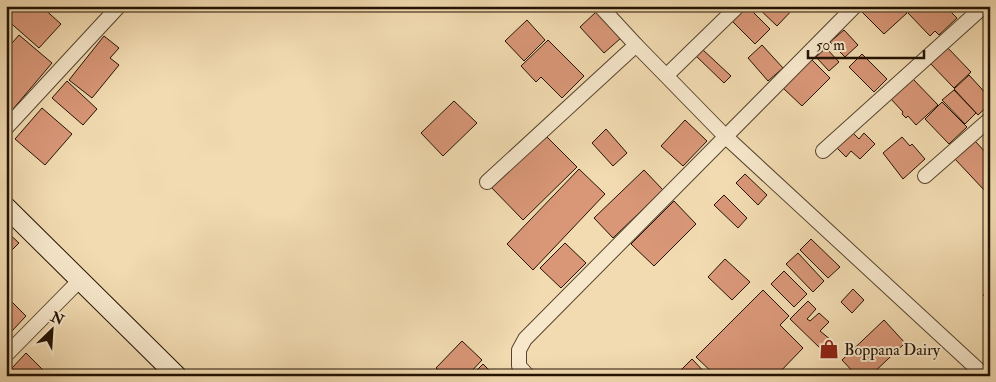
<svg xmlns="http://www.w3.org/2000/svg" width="996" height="382" viewBox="0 0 996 382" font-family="'IM FELL Double Pica',serif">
<rect width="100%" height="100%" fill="#f2dbb1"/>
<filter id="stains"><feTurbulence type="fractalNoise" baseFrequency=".004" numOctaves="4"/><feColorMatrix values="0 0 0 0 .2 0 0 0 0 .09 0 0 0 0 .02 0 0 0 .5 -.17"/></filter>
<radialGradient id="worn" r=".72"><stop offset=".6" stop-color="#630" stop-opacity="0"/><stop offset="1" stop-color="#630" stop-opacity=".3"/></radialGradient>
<!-- building -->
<g fill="#d99778" stroke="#231203">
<polygon points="6,6 41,6 61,24 39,48 6,19"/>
<polygon points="744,6 747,6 770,29 755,44 731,20"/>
<polygon points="756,6 796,6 777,26"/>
<polygon points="866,6 901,6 907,13 884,34 861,11"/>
<polygon points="915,6 945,6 957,18 939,35 935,31 930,36 908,13"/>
<polygon points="596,12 621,38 604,53 580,27"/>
<polygon points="527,20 545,40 524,61 505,41"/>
<polygon points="844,30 858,45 845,57 830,42"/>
<polygon points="19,35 52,63 8,115 6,114 6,50"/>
<polygon points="104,36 119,48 110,58 119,65 92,98 69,80"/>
<polygon points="548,40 584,76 562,98 541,77 536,82 521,66"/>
<polygon points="762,45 783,68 768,81 748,58"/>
<polygon points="946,46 971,72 954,88 929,62"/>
<polygon points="826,48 839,62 829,71 816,57"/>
<polygon points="702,49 731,76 724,83 695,55"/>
<polygon points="862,54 887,79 874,92 849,67"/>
<polygon points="990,54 990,65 984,59"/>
<polygon points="811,59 830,78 802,106 783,88"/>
<polygon points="969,75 990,98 990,104 978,115 954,89"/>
<polygon points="912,78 938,105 916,125 908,116 906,118 902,114 903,112 890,98"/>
<polygon points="67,81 97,109 83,125 52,98"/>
<polygon points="954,90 976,113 965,124 942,100"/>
<polygon points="454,101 477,123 443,156 421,133"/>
<polygon points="942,102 967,127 949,144 925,119"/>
<polygon points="42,108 72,134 45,165 15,139"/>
<polygon points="685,120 707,141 683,166 661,146"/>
<polygon points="606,129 627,153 613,166 592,143"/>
<polygon points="851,131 859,139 864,133 875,144 860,159 851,151 846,157 836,147"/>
<polygon points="543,133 577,167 523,220 490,186"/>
<polygon points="902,137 910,146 912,144 925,159 903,179 883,153"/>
<polygon points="974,140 990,157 990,188 986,192 954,158"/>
<polygon points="579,169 605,194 533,270 507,244"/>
<polygon points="644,170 663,190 613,238 594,218"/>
<polygon points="745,174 767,195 758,205 736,183"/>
<polygon points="724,195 747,218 738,228 714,205"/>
<polygon points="674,201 696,224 654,266 631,244"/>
<polygon points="6,231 19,243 10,252 6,249"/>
<polygon points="811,239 840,267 828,278 800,250"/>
<polygon points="565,243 586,263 561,288 540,268"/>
<polygon points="798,253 824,281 813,292 786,264"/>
<polygon points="725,259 750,282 732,300 708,277"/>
<polygon points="784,271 807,294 794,307 771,284"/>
<polygon points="853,289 864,300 852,313 841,302"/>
<polygon points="990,289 990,302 983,295"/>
<polygon points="763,290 789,316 780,325 803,348 776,376 716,376 696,357"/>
<polygon points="6,296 26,316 12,331 6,325"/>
<polygon points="808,301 816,309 807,319 810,321 819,313 829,322 820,331 831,340 822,350 790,319"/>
<polygon points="884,320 905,343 870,376 857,376 842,360"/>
<polygon points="462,341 482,360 467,376 444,376 436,368"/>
<polygon points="26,353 49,376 20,376 12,368"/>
<polygon points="692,359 708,376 675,376"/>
<polygon points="483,364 495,376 471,376"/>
</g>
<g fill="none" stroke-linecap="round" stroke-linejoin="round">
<defs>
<g id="street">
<polyline points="600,6 636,45"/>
<polyline points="667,75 738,6"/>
<polyline points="6,128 119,6"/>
<polyline points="823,151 984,6"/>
<polyline points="925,176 990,119"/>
<polyline points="487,182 636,45 725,136 985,376"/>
<polyline points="6,355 79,281"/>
<polyline points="528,376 519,366 519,350 525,339 855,6"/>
</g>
<polyline id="secondary" points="6,207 177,376"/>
</defs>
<!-- street casing -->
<use href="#street" stroke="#57442e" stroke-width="16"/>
<!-- secondary casing -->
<use href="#secondary" stroke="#231203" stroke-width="21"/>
<!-- street -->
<use href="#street" stroke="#f7e8cc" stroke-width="14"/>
<!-- secondary -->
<use href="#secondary" stroke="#f7e8cc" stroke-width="19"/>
</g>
<!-- icons -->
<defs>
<symbol id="shop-bare" viewBox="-9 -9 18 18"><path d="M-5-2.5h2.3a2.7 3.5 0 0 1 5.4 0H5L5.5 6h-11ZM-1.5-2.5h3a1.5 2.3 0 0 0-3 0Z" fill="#8f2418" stroke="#f7e8cc" stroke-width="2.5" paint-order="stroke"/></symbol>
</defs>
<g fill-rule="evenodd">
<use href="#shop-bare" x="815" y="335" width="28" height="28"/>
</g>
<g text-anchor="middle" stroke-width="4" stroke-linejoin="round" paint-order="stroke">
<!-- poi labels -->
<g font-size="16" fill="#231203" stroke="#f7e8cc" text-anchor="start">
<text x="844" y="355">Boppana Dairy</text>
</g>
</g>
<!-- margin -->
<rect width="996" height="382" fill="none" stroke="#f2dbb1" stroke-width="25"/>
<rect x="8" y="8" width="981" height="367" fill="none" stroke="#231203" stroke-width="2.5"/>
<rect x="12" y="12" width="971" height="357" fill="none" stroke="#231203"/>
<!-- north arrow -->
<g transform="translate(52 330) rotate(25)" stroke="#f7e8cc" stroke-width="4" paint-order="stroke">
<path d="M0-4L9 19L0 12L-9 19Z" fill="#231203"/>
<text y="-8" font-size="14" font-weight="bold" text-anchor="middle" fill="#231203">N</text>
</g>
<!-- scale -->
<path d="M808 50v8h116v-8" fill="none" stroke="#231203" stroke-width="2.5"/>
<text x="816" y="50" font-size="15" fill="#231203" stroke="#f7e8cc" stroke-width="4" paint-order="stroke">50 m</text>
<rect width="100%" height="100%" filter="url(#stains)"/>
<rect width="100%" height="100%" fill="url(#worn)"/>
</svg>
